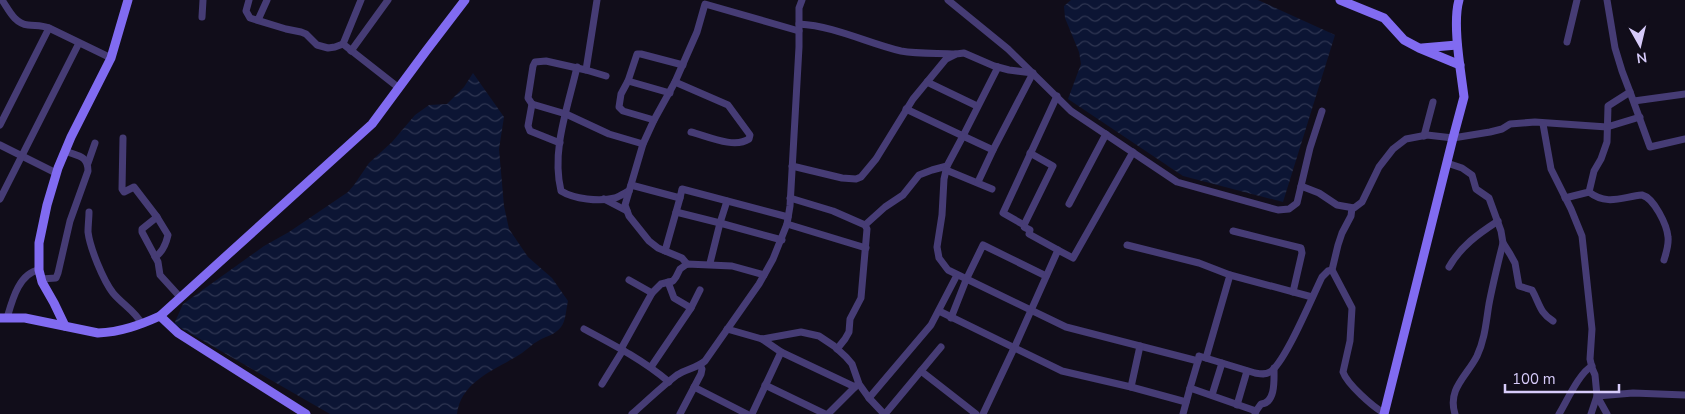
<svg xmlns="http://www.w3.org/2000/svg" width="1685" height="414" viewBox="0 0 1685 414" font-family="'Nunito Sans',sans-serif">
<defs>
<pattern id="water-waves" width="16" height="10" patternUnits="userSpaceOnUse" patternTransform="scale(1.25)"><rect width="16" height="10" fill="#0c1534"/><path d="M0 5q4-4 8 0t8 0" fill="none" stroke="#2f3652"/></pattern>
</defs>
<rect width="100%" height="100%" fill="#110d1a"/>
<!-- water -->
<g fill="url(#water-waves)">
<polygon points="1071,0 1258,0 1335,35 1283,202 1183,176 1068,99 1081,64 1079,52 1065,18 1064,6"/>
<path d="M473,73L504,117L499,149L504,206L509,229L528,257L552,278L568,301C566,309 566,321 561,327C555,335 546,336 538,341C532,344 528,349 522,353C498,369 461,380 457,414H330L174,324L183,304L264,246L289,232L348,192L354,185L369,163L392,142L415,115L429,105L447,104L464,87Z"/>
</g>
<g fill="none" stroke-linecap="round" stroke-linejoin="round">
<!-- street -->
<g stroke="#463c75" stroke-width="7">
<path d="M2,0C9,10 14,23 28,25C36,26 41,25 49,28L111,58"/>
<polyline points="249,0 246,11 250,18 286,29 301,32 306,34 317,45 328,48 335,47 343,44"/>
<polyline points="361,0 343,44 399,88"/>
<polyline points="597,0 586,70 606,76"/>
<polyline points="948,0 1008,49 1071,111 1177,182 1278,210 1289,209 1297,203 1301,186 1319,193 1337,205 1354,208 1362,202 1379,167 1393,149 1406,139 1427,135 1453,138 1490,132 1502,129 1510,124 1535,122 1607,127 1640,117"/>
<polyline points="1607,0 1615,48 1622,71 1630,92"/>
<polyline points="202,17 203,0"/>
<polyline points="258,20 267,0"/>
<path d="M799,24C835,26 867,43 901,51C918,54 938,53 955,54"/>
<polyline points="1567,42 1577,0"/>
<polyline points="351,51 388,0"/>
<path d="M577,67C568,107 551,150 561,191C574,199 599,202 615,198C620,196 625,193 629,191"/>
<polyline points="586,70 546,61 535,62 533,66 528,98 532,104 566,114 609,134 643,144"/>
<polyline points="628,81 670,93"/>
<path d="M675,82L728,105L750,135L749,139C734,149 707,136 691,132"/>
<polyline points="927,82 977,106"/>
<polyline points="1057,96 1003,213 1024,225 1024,227 1030,230 1029,234 1058,250"/>
<polyline points="1634,101 1685,94"/>
<polyline points="532,104 528,126 530,131 560,143"/>
<polyline points="906,109 963,136 998,67"/>
<polyline points="654,120 623,111 619,107 621,94 628,81 637,54 641,54 683,65"/>
<polyline points="1543,124 1551,169 1571,209 1582,236 1592,329 1590,359 1592,368 1595,375 1597,396 1607,414"/>
<polyline points="0,125 49,28"/>
<polyline points="1424,136 1433,102"/>
<polyline points="123,138 122,189 124,192 134,187 157,217 142,229 142,232 158,262 160,275 180,297"/>
<polyline points="0,145 56,173"/>
<polyline points="88,163 95,143"/>
<path d="M1447,163L1462,168L1472,175L1476,189L1489,198L1501,231L1503,243L1510,254L1515,263L1519,286L1532,290C1540,304 1539,312 1553,321"/>
<polyline points="792,166 842,178 856,179 861,177 876,159 913,99 946,59 956,54 964,53 994,66 1009,70 1033,73 993,150 963,136 947,166 932,170 919,175 903,195 885,207 865,225"/>
<polyline points="947,166 944,179 942,215 937,247 939,258 948,270 1066,327 1198,361 1190,388 1256,411 1255,414"/>
<polyline points="946,170 992,189"/>
<polyline points="978,182 993,150"/>
<polyline points="631,185 680,198 682,189 788,217"/>
<polyline points="1301,186 1310,148 1322,111"/>
<path d="M1589,192C1607,206 1622,197 1642,195C1654,198 1667,225 1668,237C1669,245 1666,253 1664,260"/>
<polyline points="790,198 833,211 865,225 867,229 861,298 850,319 849,332 845,339 837,349"/>
<polyline points="1565,198 1589,192 1594,171 1601,159 1607,142 1608,106 1630,92 1650,147 1685,139"/>
<polyline points="0,199 79,43"/>
<polyline points="604,199 627,211"/>
<polyline points="727,201 720,223 782,240"/>
<polyline points="1069,204 1106,134"/>
<path d="M1352,208L1351,216L1342,233L1338,245L1332,270L1352,308L1350,341L1343,372C1347,384 1373,407 1384,413"/>
<path d="M89,212C89,218 88,225 88,232C90,248 103,280 113,293C122,304 135,311 142,324"/>
<polyline points="676,212 720,223 710,263"/>
<polyline points="787,224 866,248"/>
<polyline points="1024,225 1053,166 1030,153"/>
<polyline points="1233,231 1301,248 1302,253 1293,292"/>
<polyline points="1127,245 1199,263 1230,275 1206,358"/>
<polyline points="665,251 680,198"/>
<path d="M155,257C163,252 166,244 168,235L157,217"/>
<polyline points="687,264 682,258 658,248 649,241 629,216 625,205 643,144 654,120 675,82 697,32 705,4 799,31"/>
<path d="M1449,267C1461,246 1478,234 1498,221"/>
<polyline points="1230,275 1312,297"/>
<path d="M41,279L56,278L58,273L70,221L88,171C88,155 77,156 65,151"/>
<polyline points="629,280 652,293"/>
<polyline points="691,308 700,290"/>
<polyline points="939,311 1062,371 1131,387 1186,402"/>
<path d="M7,318C12,301 19,273 39,270"/>
<polyline points="951,318 966,280 983,245 1046,276"/>
<path d="M584,329C614,345 643,360 669,382"/>
<polyline points="727,329 762,339 801,332 819,336 834,346 846,357 852,364 859,384 869,398 884,414"/>
<polyline points="762,339 781,352 855,387"/>
<polyline points="621,349 652,293 661,284 673,281 676,277 680,269 687,264 732,266 764,275"/>
<path d="M1198,361L1199,356L1255,373C1261,374 1265,375 1270,372C1285,363 1313,295 1322,277L1328,271L1332,270"/>
<polyline points="651,367 691,308 674,298 668,282"/>
<polyline points="921,371 976,414"/>
<polyline points="602,384 623,350"/>
<polyline points="765,385 825,414"/>
<polyline points="694,387 747,414"/>
<polyline points="1131,387 1140,346"/>
<polyline points="1212,395 1222,363"/>
<polyline points="869,398 931,325 957,275"/>
<polyline points="1237,405 1247,371"/>
<path d="M1256,411L1261,404C1276,403 1274,379 1274,368"/>
<path d="M632,414C647,401 661,387 677,375C686,369 697,368 705,361L759,284L773,259L787,224L790,206L799,47V8L802,0"/>
<polyline points="680,414 701,374 702,369 700,365"/>
<polyline points="752,414 781,352"/>
<polyline points="828,414 858,384"/>
<polyline points="885,414 941,347"/>
<polyline points="983,414 1016,344 1058,250 1073,258 1133,152"/>
<polyline points="1183,414 1190,388"/>
<path d="M1455,414C1447,389 1467,376 1477,356C1485,339 1486,322 1489,304C1493,283 1498,263 1503,243"/>
<path d="M1559,414C1567,401 1579,373 1592,366"/>
<polyline points="1591,414 1597,396 1633,393 1685,395"/>
</g>
<!-- secondary -->
<g stroke="#816bf1" stroke-width="9">
<polyline points="1340,0 1384,18 1404,40 1419,48 1460,65"/>
<polyline points="1422,48 1457,45"/>
<polyline points="160,316 178,333 306,414"/>
<path d="M0,318H25L98,333C121,332 140,325 160,316L372,124L426,51L465,0"/>
<polyline points="65,326 54,303 42,282 39,270 39,243 47,205 58,168 71,137 111,58 128,0"/>
<path d="M1384,414L1453,138L1464,97C1461,72 1452,24 1459,0"/>
</g>
</g>
<!-- north arrow -->
<g transform="translate(1640 45) rotate(172)" stroke="#110d1a" stroke-width="4" paint-order="stroke">
<path d="M0-4L9 19L0 12L-9 19Z" fill="#d7cbfa"/>
<text y="-8" font-size="14" font-weight="bold" text-anchor="middle" fill="#d7cbfa">N</text>
</g>
<!-- scale -->
<path d="M1505 384v8h114v-8" fill="none" stroke="#d7cbfa" stroke-width="2.5"/>
<text x="1512" y="384" font-size="15" fill="#d7cbfa" stroke="#110d1a" stroke-width="4" paint-order="stroke">100 m</text>
</svg>
